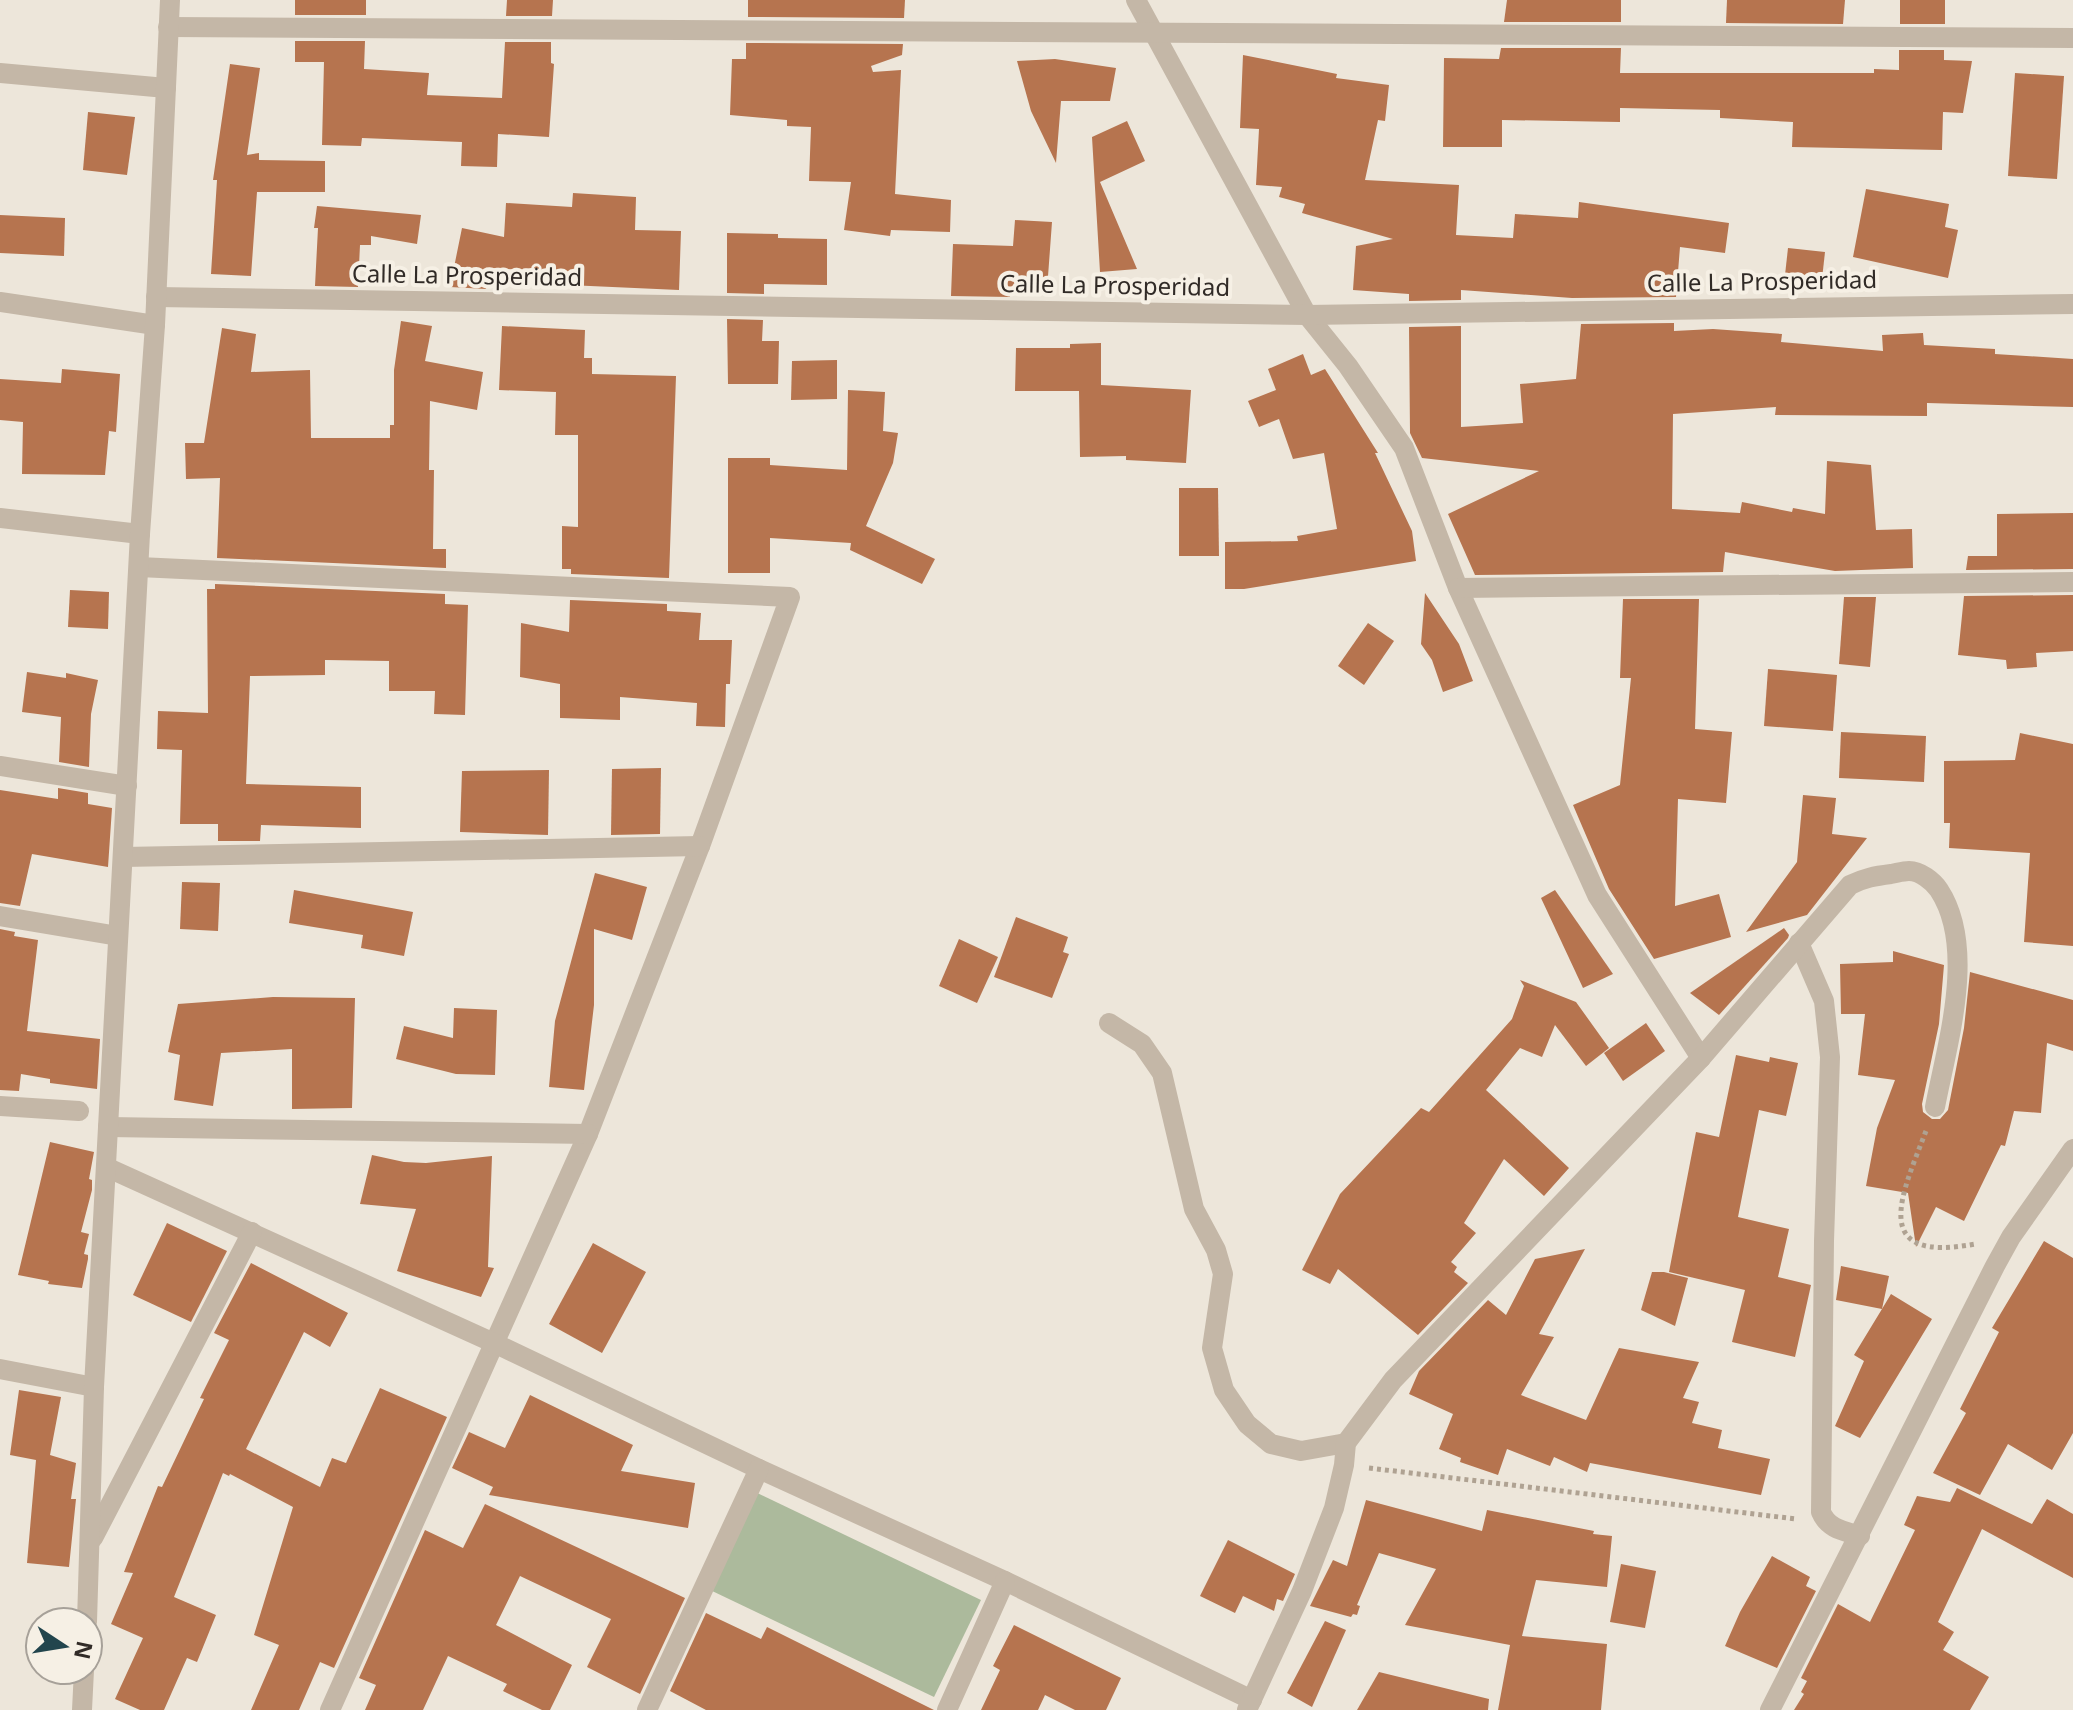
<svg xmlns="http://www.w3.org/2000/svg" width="2073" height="1710" viewBox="0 0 2073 1710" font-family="'Noto Sans',sans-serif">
<rect width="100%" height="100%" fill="#ede6da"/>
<!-- green -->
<polygon fill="#acba9c" points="753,1491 981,1600 934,1697 708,1589"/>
<!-- building -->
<g fill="#b6744f">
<rect x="295" y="0" width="71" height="15"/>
<polygon points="507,0 553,0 552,16 506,16"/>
<polygon points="748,0 905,0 904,18 748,17"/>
<polygon points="1507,0 1621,0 1621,22 1504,22"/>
<polygon points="1727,0 1845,0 1843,24 1726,23"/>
<rect x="1900" y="0" width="45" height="24"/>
<polygon points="295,41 365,41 364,69 429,73 427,95 502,98 505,42 551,42 551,63 554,64 549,137 498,134 497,167 461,166 462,142 362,138 361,146 322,145 324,62 295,62"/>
<polygon points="746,43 903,44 902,55 871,66 873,72 901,70 895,194 951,200 950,232 891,230 890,236 844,230 851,182 809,181 811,127 787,126 787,120 730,115 732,59 746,59"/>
<polygon points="1501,48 1621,48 1620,73 1874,73 1874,69 1899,70 1899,50 1944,50 1944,60 1972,61 1963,113 1943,112 1942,150 1792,147 1793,122 1720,118 1720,110 1620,108 1620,122 1502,120 1502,147 1443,147 1444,58 1499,59"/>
<polygon points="1243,55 1337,74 1336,78 1389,85 1385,121 1378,120 1365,180 1459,185 1456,235 1513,238 1515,214 1578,218 1579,202 1729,223 1725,253 1680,247 1676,297 1572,298 1461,290 1461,300 1409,301 1409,294 1353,290 1356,246 1393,239 1302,213 1305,204 1279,197 1282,187 1256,185 1259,129 1240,128"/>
<polygon points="1055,59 1116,68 1110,101 1061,101 1056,163 1031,111 1017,61"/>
<polygon points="230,64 260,68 247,155 259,153 259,160 325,161 325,192 257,192 251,276 211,274 217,180 213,180"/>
<polygon points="2015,73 2064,76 2057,179 2008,176"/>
<polygon points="88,112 135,117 127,175 83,170"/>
<polygon points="1127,121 1145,161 1100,182 1137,269 1100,272 1092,137"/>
<polygon points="1866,189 1949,204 1945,227 1958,230 1948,278 1853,257"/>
<polygon points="573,193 636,197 635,230 681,231 679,290 568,285 569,273 491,268 486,289 450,287 462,228 504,237 506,203 572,207"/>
<polygon points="317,206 421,215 417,244 371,236 371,245 360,245 358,287 315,286 318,228 314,228"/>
<polygon points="0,215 65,218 64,256 0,253"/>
<polygon points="1015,220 1052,222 1047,290 1011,287 1010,297 951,296 953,244 1013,246"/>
<polygon points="727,233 778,234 778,238 827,239 827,285 764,284 764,294 727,293"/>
<polygon points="1788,248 1825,252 1821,288 1784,284"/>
<polygon points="727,319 763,320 762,341 779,341 778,384 728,384"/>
<polygon points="401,321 432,326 425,361 483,372 477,410 430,401 429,470 434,470 433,549 446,549 446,568 217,558 220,478 186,479 185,443 204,443 222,328 256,334 251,372 310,370 311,438 390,438 390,425 394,425 394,370"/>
<polygon points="1674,323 1674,331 1713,329 1782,334 1781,342 1883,351 1882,335 1923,333 1924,345 1995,349 1995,354 2073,359 2073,407 1927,403 1927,416 1775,415 1776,407 1673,414 1672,509 1740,513 1742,502 1792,512 1793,508 1825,514 1827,461 1871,465 1876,530 1912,529 1913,568 1835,571 1725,552 1723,572 1475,575 1448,514 1539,471 1422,458 1410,433 1409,327 1461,326 1461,427 1523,423 1520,384 1576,379 1581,324"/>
<polygon points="502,326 585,330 584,358 592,358 592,374 676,376 669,578 571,574 571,569 562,569 562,526 578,527 578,435 555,435 556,392 499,390"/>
<polygon points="1101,343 1101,385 1191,390 1186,463 1126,460 1126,456 1080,457 1079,391 1015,391 1016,348 1070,348 1070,344"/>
<polygon points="1303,354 1311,375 1325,369 1378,453 1375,453 1412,531 1416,561 1244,589 1225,589 1225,542 1298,541 1297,536 1337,529 1324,453 1293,459 1279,419 1259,427 1248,401 1276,390 1268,369"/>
<polygon points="837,360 837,399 791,400 792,361"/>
<polygon points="62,369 120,374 116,432 109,431 105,475 22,474 23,422 0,420 0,379 61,383"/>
<polygon points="848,390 885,392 883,431 898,433 893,463 866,526 935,559 922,584 850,550 851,543 770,538 770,573 728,573 728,458 770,458 770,465 847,470"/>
<polygon points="1179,488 1218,488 1219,556 1179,556"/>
<polygon points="2073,513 2073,569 1966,570 1968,556 1997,556 1997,514"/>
<polygon points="215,584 445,594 445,604 468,605 465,715 434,714 435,691 389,691 389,661 325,660 325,675 250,676 246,784 361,787 361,828 261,825 260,841 218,841 218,824 180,824 182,750 157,749 158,711 208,713 207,589 215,589"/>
<polygon points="70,590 109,592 108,629 68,627"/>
<polygon points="1425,593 1459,644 1473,681 1443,692 1432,660 1421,644"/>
<polygon points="2073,595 2073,651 2036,653 2037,667 2007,669 2006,660 1958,655 1964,596"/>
<polygon points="1844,597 1876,597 1870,667 1839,664"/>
<polygon points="1623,599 1699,599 1695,729 1732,732 1726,803 1678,799 1675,906 1719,894 1731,937 1654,959 1609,889 1573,805 1620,785 1631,678 1620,678"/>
<polygon points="570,600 667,604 667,611 701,613 699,640 732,640 730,684 726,684 725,727 696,726 697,703 620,697 620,720 560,718 560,684 520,677 521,623 569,632"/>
<polygon points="1368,623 1394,641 1364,685 1338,666"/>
<polygon points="1768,669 1837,675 1833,731 1764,726"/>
<polygon points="27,672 66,678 66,673 98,680 91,714 89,767 59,762 61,717 22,712"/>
<polygon points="1841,732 1926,736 1924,782 1839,778"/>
<polygon points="2020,733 2073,744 2073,946 2024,942 2030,853 1949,848 1950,823 1944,823 1944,761 2015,760"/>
<polygon points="661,768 660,834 611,835 612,769"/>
<polygon points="549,770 548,835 460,832 462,771"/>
<polygon points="58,788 88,793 88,804 112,808 108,867 32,854 20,906 0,903 0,790 58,799"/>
<polygon points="1803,795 1836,798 1832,834 1867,838 1807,915 1746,932 1797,862"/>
<polygon points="595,873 647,887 632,940 594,929 594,1005 584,1090 549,1087 555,1021"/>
<polygon points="182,882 220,883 218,931 180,929"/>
<polygon points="294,890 413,912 404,956 361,948 363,935 289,923"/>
<polygon points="1555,890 1613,974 1583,988 1541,898"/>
<polygon points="1016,917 1068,937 1063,952 1069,954 1052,998 994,977"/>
<polygon points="1784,928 1789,935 1788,938 1719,1015 1690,993"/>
<polygon points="0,929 15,932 14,936 38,940 27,1031 100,1039 97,1089 50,1083 50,1079 21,1074 19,1091 0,1090"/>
<polygon points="959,939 998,957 977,1003 939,986"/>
<polygon points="1893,951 1944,965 1939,1024 1922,1104 1923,1112 1932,1119 1940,1119 1948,1110 1964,1028 1970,972 2073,1000 2073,1051 2047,1043 2041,1113 2014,1111 2005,1146 2001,1145 1964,1221 1936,1207 1916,1247 1908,1193 1866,1186 1877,1128 1895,1080 1858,1075 1865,1014 1841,1014 1840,964 1893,962"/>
<polygon points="1520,980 1576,1002 1609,1048 1586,1066 1555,1025 1542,1057 1520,1048 1486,1090 1569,1168 1544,1196 1504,1159 1464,1223 1476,1233 1451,1262 1457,1267 1454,1272 1468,1283 1418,1335 1338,1269 1330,1284 1302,1270 1340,1194 1421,1108 1429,1112 1512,1019 1524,986"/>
<polygon points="273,997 355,998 352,1108 292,1109 292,1049 221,1053 213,1106 174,1100 180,1055 168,1052 178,1004"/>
<polygon points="454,1008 497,1010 495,1075 456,1074 396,1059 404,1026 453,1038"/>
<polygon points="1646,1023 1665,1051 1623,1081 1604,1053"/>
<polygon points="1736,1055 1769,1062 1770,1057 1798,1063 1786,1116 1759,1110 1738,1217 1789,1229 1778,1277 1811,1285 1795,1357 1732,1342 1745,1290 1669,1272 1696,1132 1719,1137"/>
<polygon points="50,1142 94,1152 89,1179 92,1180 92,1190 81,1232 89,1234 84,1254 88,1255 88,1259 82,1288 48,1284 49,1281 18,1275"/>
<polygon points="372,1155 404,1162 426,1163 492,1156 488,1267 494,1268 481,1297 397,1271 416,1209 360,1204"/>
<polygon points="167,1223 227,1251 191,1322 133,1295"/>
<polygon points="2044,1241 2073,1258 2073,1433 2052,1470 2008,1444 1980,1495 1933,1473 1966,1413 1960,1409 1999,1332 1992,1328"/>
<polygon points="593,1243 646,1272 602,1353 549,1324"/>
<polygon points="1585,1249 1539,1334 1554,1337 1521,1395 1586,1420 1619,1348 1699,1362 1683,1398 1699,1402 1692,1423 1722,1430 1718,1448 1770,1459 1761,1495 1590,1463 1587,1472 1554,1457 1550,1466 1507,1449 1498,1475 1460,1462 1461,1458 1439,1449 1453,1414 1409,1394 1419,1371 1488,1300 1506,1315 1535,1259"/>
<polygon points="251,1263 348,1313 330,1347 304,1332 246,1449 320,1487 332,1458 346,1463 380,1388 447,1417 334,1668 320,1662 299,1710 251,1710 279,1645 254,1635 293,1507 230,1474 229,1476 223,1473 174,1597 216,1615 197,1662 187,1658 164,1710 140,1710 115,1699 143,1638 111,1624 133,1573 124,1572 158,1486 162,1487 204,1399 200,1398 229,1340 214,1333"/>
<polygon points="1841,1266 1889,1276 1882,1309 1891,1294 1932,1319 1860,1438 1835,1426 1864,1361 1854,1355 1882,1309 1836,1300"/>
<polygon points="1652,1272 1664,1272 1688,1278 1675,1326 1641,1310"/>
<polygon points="19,1390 61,1397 50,1455 76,1463 71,1499 76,1499 69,1567 27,1563 36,1460 10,1455"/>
<polygon points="530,1395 633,1445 621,1471 695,1483 688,1528 489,1495 493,1487 452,1468 469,1432 505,1448"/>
<polygon points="1957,1488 2032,1524 2047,1499 2073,1514 2073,1578 1982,1529 1938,1622 1954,1632 1943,1650 1989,1677 1970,1710 1794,1710 1804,1694 1801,1692 1807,1681 1801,1678 1838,1604 1870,1622 1915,1530 1904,1525 1917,1496 1950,1502"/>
<polygon points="1366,1500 1482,1531 1487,1510 1594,1531 1593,1534 1612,1536 1607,1587 1536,1580 1522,1636 1607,1644 1601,1710 1498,1710 1510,1645 1405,1625 1436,1569 1379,1553 1357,1605 1360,1606 1357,1615 1353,1614 1351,1617 1310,1606 1333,1560 1347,1566"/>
<polygon points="485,1504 685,1598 640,1694 587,1667 611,1619 520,1576 496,1625 572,1665 550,1710 542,1710 503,1691 507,1684 448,1656 423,1710 365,1710 376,1685 359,1678 425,1530 463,1548"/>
<polygon points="1228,1540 1295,1574 1283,1601 1277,1599 1274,1611 1243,1596 1235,1613 1200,1596"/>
<polygon points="1772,1556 1810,1577 1806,1586 1816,1591 1777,1668 1725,1646 1740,1612"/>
<polygon points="1621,1564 1656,1571 1645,1628 1610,1622"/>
<polygon points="706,1613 761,1639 767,1627 934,1710 706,1710 670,1691"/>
<polygon points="1325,1621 1346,1630 1312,1707 1287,1693"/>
<polygon points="1014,1625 1121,1678 1106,1710 1075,1710 1045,1695 1038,1710 981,1710 1000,1670 993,1666"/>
<polygon points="1379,1672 1489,1699 1488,1710 1357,1710"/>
</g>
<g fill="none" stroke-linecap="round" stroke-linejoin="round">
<!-- path -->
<g stroke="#afa292" stroke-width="5" stroke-dasharray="4 4" stroke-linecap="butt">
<path d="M1926,1131C1902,1194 1867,1264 1975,1244"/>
<polyline points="1369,1468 1796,1519"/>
</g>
<!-- service -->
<polyline stroke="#c4b7a7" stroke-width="20" points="1109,1023 1142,1044 1162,1073 1194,1209 1216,1250 1223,1274 1212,1348 1224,1390 1247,1424 1271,1444 1301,1451 1346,1443"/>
<!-- minor -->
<g stroke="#c4b7a7" stroke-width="20">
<polyline points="1136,0 1307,315 1348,366 1404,448 1458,588 1597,895 1701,1058"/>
<polyline points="168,27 2073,38"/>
<polyline points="0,73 166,88"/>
<polyline points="156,297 1307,315 2073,304"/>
<polyline points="0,302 155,325"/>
<polyline points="0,518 140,534"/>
<polyline points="139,567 790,597 700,846 588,1134 330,1710"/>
<polyline points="1458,588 2073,582"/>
<polyline points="0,766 127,786"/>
<polyline points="123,857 700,846"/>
<polyline points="0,916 118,936"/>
<path d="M1799,943L1824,1001L1830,1057L1824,1241L1821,1512C1828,1529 1844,1531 1860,1536"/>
<polyline points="0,1106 79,1111"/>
<polyline points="108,1127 588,1134"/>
<polyline points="106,1167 494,1343 759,1469 1005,1581 1252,1700"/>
<polyline points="0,1369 94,1387"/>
<polyline points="93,1538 252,1232"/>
<polyline points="87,1622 94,1387 140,534 155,325 170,0"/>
<polyline points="82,1710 84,1670"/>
<polyline points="647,1710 759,1469"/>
<polyline points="947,1710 1005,1581"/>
<path d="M1247,1710L1302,1591L1334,1508L1344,1465L1346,1443L1393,1380L1701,1058L1850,885C1864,878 1875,876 1891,874C1897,873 1903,871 1909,871C1920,871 1933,881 1939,890C1977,948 1947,1044 1935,1107"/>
</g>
<!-- tertiary -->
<polyline stroke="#c4b7a7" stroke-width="20" points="1770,1710 1995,1266 2011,1237 2073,1149"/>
</g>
<g text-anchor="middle" stroke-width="8" stroke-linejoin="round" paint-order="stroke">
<!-- street labels -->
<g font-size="24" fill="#312b27" stroke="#f6f0e5">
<text transform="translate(467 276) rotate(1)" y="8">Calle La Prosperidad</text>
<text transform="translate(1762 282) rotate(-1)" y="8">Calle La Prosperidad</text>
<text transform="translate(1115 286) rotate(1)" y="8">Calle La Prosperidad</text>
</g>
</g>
<!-- north arrow -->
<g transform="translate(64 1646) rotate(102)"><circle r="38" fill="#f6f0e5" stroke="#a7a199" stroke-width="2"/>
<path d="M0-6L14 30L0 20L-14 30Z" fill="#22454d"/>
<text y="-12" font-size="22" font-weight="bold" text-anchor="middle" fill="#312b27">N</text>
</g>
</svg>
